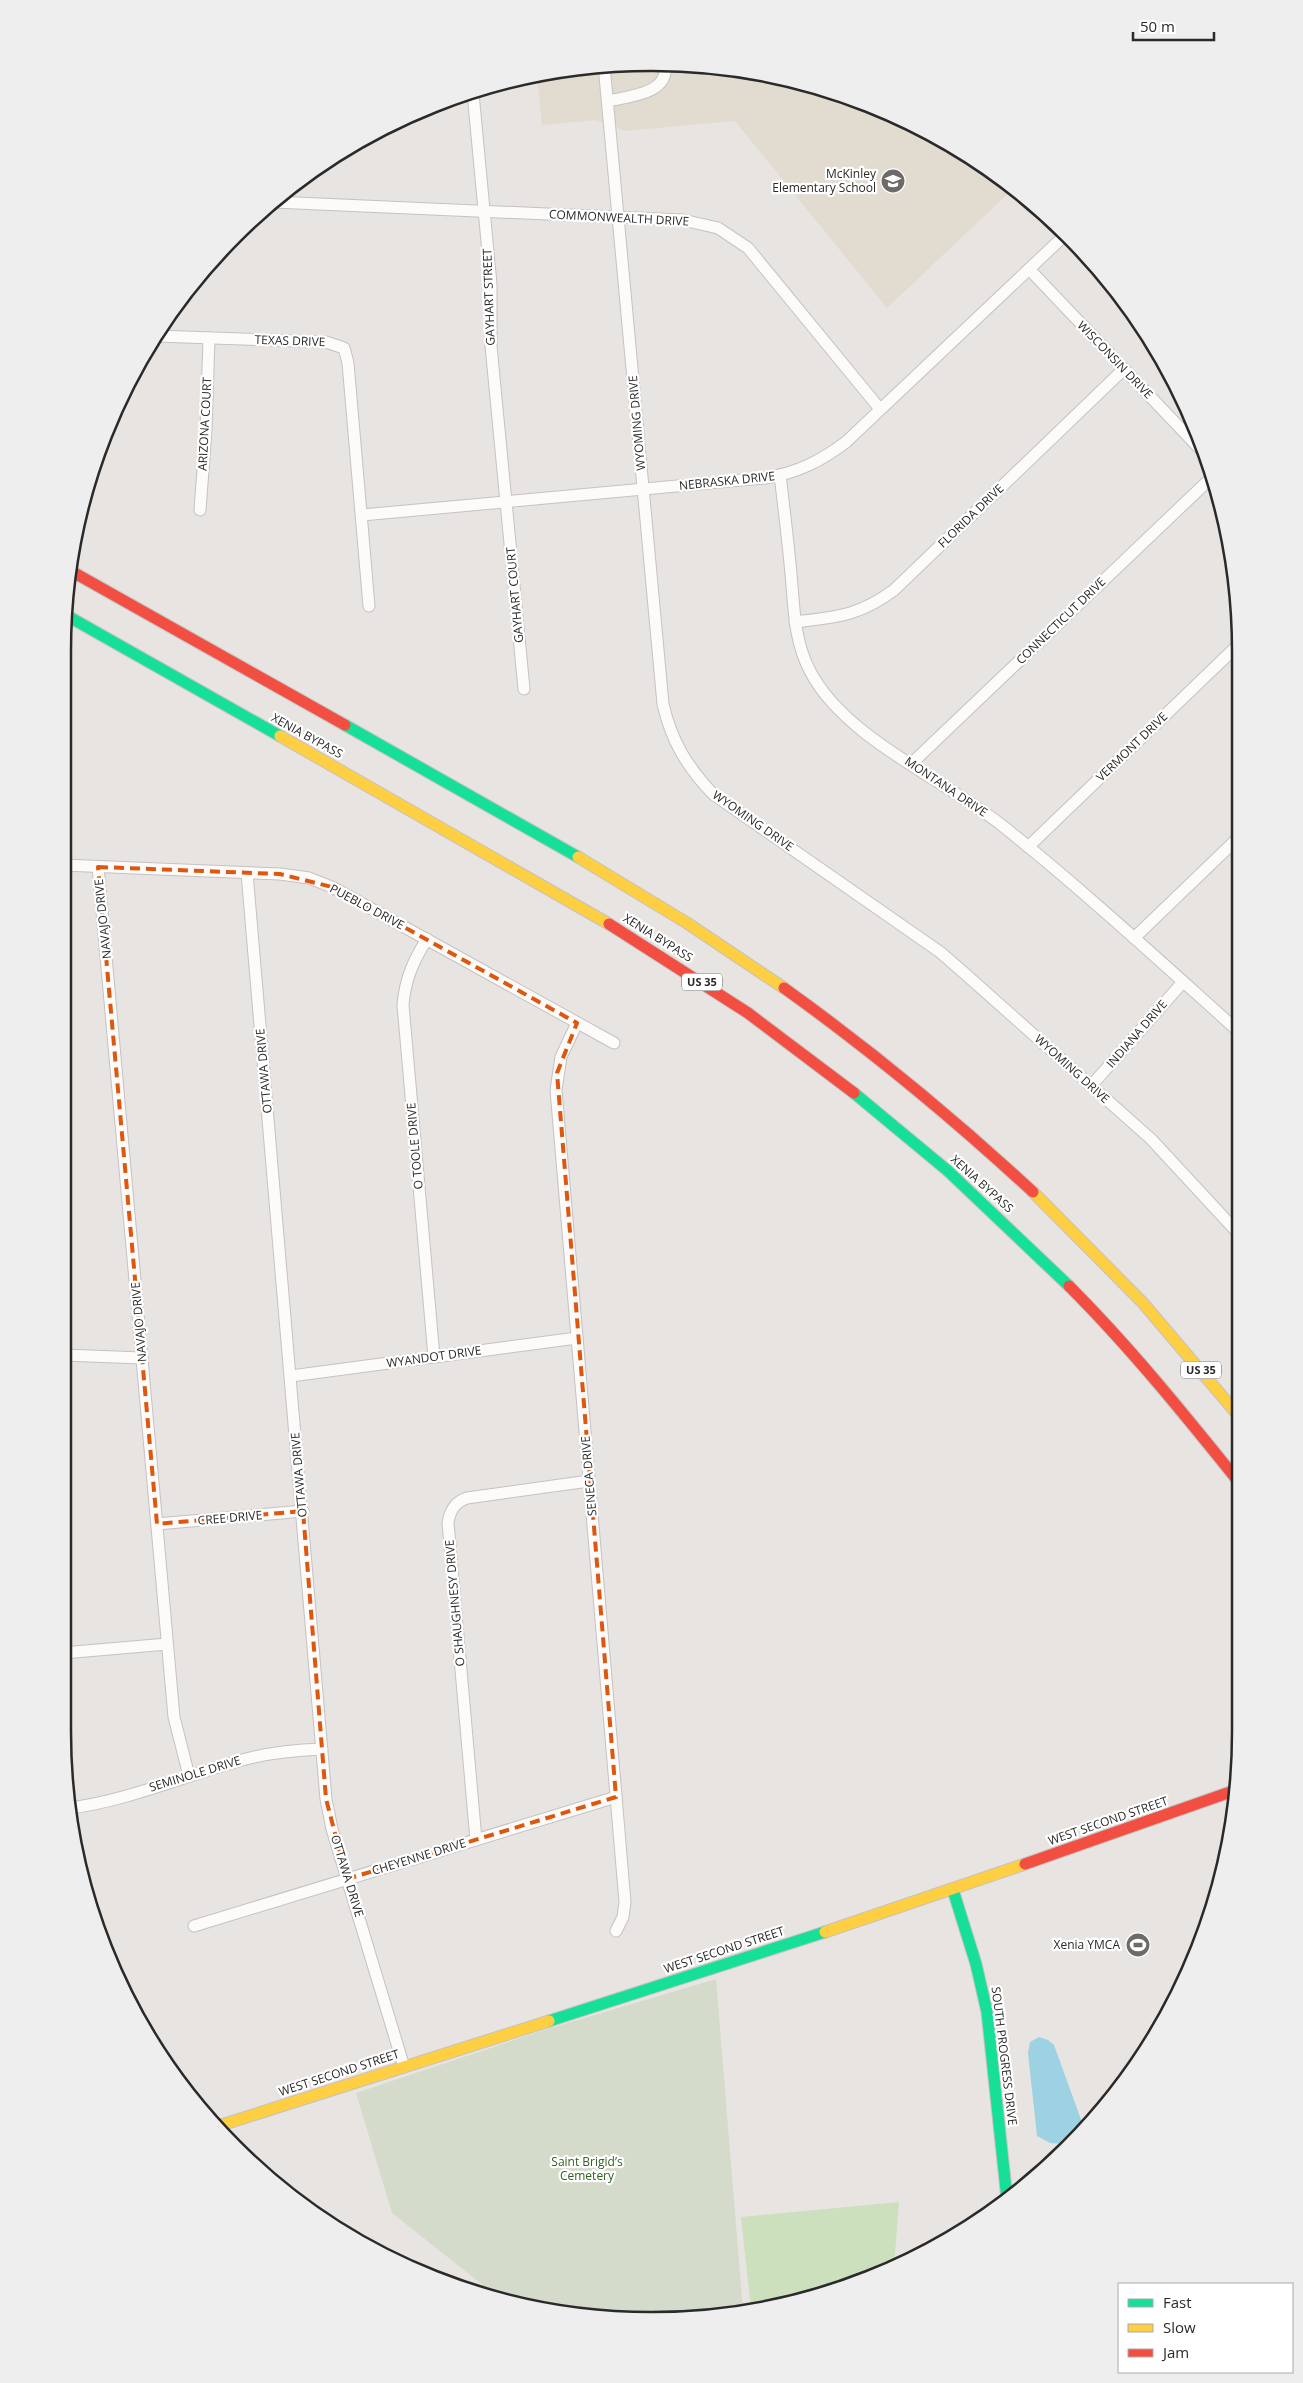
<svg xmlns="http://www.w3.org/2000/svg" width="1303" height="2383" viewBox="0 0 1303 2383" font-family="'Open Sans',sans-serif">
<rect width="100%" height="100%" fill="#e8e4e1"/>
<!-- education -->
<polygon fill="#e1dbd0" points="613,64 728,68 841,94 946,141 1013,189 887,308 735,121 624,131 596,120 542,125 537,76"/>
<!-- green -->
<path fill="#cce0bd" d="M899,2202L894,2267C849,2290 800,2301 751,2309L741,2217Z"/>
<!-- cemetery -->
<polygon fill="#d5dbca" points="716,1979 743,2311 690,2319 613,2319 503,2301 392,2213 356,2093 541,2031"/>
<!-- water -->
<polygon fill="#9cd2e2" points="1039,2037 1048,2040 1054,2045 1084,2128 1069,2144 1050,2143 1037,2136 1028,2053 1030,2042"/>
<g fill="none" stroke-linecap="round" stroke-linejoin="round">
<defs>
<g id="street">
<path d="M604,65L663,704C671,740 687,767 713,794L940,952L963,972L1151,1139L1238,1233"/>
<polyline points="473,93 491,284 491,346 524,689"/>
<path d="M609,101C629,96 669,94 665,65"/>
<polyline points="274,202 683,220 718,228 748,248 880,409"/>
<polyline points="1029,269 1202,451"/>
<polyline points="156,336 326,342 344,348 348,363 369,606"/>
<path d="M780,475C784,508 788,541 791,574C794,607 794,641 810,671C845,739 945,779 1004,827C1084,891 1160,961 1237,1030"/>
<polyline points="200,510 206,430 209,338"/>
<path d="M362,515L765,478C797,473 821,461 846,442L1064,236"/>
<path d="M795,622C837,617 859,616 894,590L1124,369"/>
<polyline points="911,764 1210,479"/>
<polyline points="1028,847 1236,647"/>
<polyline points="63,865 280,874 309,878 332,887 614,1043"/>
<polyline points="98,867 174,1717 189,1776"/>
<polyline points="247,873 326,1799 332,1829 404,2067"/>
<polyline points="1134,938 1236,840"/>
<path d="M427,939C413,961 405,980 403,1005L434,1357"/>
<polyline points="577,1023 561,1057 556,1090 625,1902 623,1917 616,1931"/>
<polyline points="1091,1086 1183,982"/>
<polyline points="63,1355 142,1358"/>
<polyline points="291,1376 577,1338"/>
<polyline points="157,1524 303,1511"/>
<polyline points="63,1653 167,1644"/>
<path d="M70,1808C132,1800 190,1773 250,1758C274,1752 298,1750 322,1749"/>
<path d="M476,1840L448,1523C450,1510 455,1502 467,1498L589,1481"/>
<polyline points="194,1926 616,1797"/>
</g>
<g id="fast">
<polyline points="64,614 280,736"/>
<polyline points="345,725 578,857"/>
<polyline points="854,1093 948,1171 1069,1286"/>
<polyline points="953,1890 976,1964 987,2012 1007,2199"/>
<polyline points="549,2021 825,1932"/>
</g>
<g id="slow">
<polyline points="280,736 609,924"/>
<polyline points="578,857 687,923 784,988"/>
<polyline points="1033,1192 1143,1303 1238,1415"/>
<polyline points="825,1932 1025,1864"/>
<polyline points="218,2126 549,2021"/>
</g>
<g id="jam">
<polyline points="71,571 345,725"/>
<polyline points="609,924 748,1013 854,1093"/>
<path d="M784,988C872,1051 954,1119 1033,1192"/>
<path d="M1069,1286C1130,1347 1184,1414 1238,1481"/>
<polyline points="1025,1864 1236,1790"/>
</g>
</defs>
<!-- street casing -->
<use href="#street" stroke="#c4c2c3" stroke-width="13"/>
<!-- fast casing -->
<use href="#fast" stroke="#c4c2c3" stroke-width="13"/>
<!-- slow casing -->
<use href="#slow" stroke="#c4c2c3" stroke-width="13"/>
<!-- jam casing -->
<use href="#jam" stroke="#c4c2c3" stroke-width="13"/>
<!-- street -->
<use href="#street" stroke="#fcfbfa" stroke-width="11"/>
<!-- fast -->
<use href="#fast" stroke="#16e098" stroke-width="11"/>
<!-- slow -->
<use href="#slow" stroke="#ffcf43" stroke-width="11"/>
<!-- jam -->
<use href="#jam" stroke="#f24e42" stroke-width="11"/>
</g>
<!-- marked area -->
<path fill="none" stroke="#de570e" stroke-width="4" stroke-dasharray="10 6" stroke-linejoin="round" d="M98,867L280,874L332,887L577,1023L557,1073L616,1797L347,1879L326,1799L303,1511L157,1524Z"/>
<!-- icons -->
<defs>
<symbol id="school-disc" viewBox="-11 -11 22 22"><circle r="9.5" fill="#6c6b6a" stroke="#fff"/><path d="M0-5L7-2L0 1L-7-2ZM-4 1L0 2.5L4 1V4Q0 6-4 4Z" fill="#fff"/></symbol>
<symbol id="stadium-disc" viewBox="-11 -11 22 22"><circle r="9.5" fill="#6c6b6a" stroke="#fff"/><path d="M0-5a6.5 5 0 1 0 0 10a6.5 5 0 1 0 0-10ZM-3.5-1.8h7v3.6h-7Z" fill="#fff"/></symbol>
</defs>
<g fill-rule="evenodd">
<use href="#school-disc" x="879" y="167" width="28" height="28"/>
<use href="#stadium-disc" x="1124" y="1931" width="28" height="28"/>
</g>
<g text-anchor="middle" stroke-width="4.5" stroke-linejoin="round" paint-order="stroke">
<!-- shield labels -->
<g fill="#fff" stroke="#6a6a6a" stroke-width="1">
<rect x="682" y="973.5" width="40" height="17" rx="4"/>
<rect x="1181" y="1361.5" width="40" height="17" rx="4"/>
</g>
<g font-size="11" font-weight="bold" fill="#2a2a2a">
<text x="702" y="986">US 35</text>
<text x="1201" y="1374">US 35</text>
</g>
<!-- poi labels -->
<g font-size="12" fill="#2a2a2a" stroke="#fff" text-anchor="end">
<text x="876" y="178">McKinley<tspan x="876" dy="14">Elementary School</tspan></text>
<text x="1120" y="1949">Xenia YMCA</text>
</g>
<!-- street labels -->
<g font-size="12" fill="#2a2a2a" stroke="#fff">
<text transform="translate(619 218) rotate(3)" y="4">COMMONWEALTH DRIVE</text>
<text transform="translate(489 297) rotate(-92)" y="4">GAYHART STREET</text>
<text transform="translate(290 341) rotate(2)" y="4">TEXAS DRIVE</text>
<text transform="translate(1115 360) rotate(46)" y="4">WISCONSIN DRIVE</text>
<text transform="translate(637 423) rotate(-95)" y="4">WYOMING DRIVE</text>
<text transform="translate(205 424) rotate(-87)" y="4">ARIZONA COURT</text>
<text transform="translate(727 481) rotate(-6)" y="4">NEBRASKA DRIVE</text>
<text transform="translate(971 516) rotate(-44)" y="4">FLORIDA DRIVE</text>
<text transform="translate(515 595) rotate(-95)" y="4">GAYHART COURT</text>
<text transform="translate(1061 621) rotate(-44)" y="4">CONNECTICUT DRIVE</text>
<text transform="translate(307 736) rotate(29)" y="4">XENIA BYPASS</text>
<text transform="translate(1132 747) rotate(-44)" y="4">VERMONT DRIVE</text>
<text transform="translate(946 787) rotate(34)" y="4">MONTANA DRIVE</text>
<text transform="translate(753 821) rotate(35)" y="4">WYOMING DRIVE</text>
<text transform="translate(367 907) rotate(28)" y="4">PUEBLO DRIVE</text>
<text transform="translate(103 919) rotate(-96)" y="4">NAVAJO DRIVE</text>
<text transform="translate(658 938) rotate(32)" y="4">XENIA BYPASS</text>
<text transform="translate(1137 1034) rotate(-49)" y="4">INDIANA DRIVE</text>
<text transform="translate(1072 1069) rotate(42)" y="4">WYOMING DRIVE</text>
<text transform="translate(264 1071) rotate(-95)" y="4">OTTAWA DRIVE</text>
<text transform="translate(415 1146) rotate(-95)" y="4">O TOOLE DRIVE</text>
<text transform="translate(982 1184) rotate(42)" y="4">XENIA BYPASS</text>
<text transform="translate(139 1322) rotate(-95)" y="4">NAVAJO DRIVE</text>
<text transform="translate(434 1357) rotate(-8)" y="4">WYANDOT DRIVE</text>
<text transform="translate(299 1475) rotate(-95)" y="4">OTTAWA DRIVE</text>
<text transform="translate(589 1476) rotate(-95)" y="4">SENECA DRIVE</text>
<text transform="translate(230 1518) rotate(-5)" y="4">CREE DRIVE</text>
<text transform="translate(455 1603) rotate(-95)" y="4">O SHAUGHNESY DRIVE</text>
<text transform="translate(195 1774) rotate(-17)" y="4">SEMINOLE DRIVE</text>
<text transform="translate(1108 1821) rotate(-19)" y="4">WEST SECOND STREET</text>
<text transform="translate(419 1857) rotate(-17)" y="4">CHEYENNE DRIVE</text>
<text transform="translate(347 1876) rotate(73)" y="4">OTTAWA DRIVE</text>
<text transform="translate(724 1950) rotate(-18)" y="4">WEST SECOND STREET</text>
<text transform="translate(1004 2056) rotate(83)" y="4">SOUTH PROGRESS DRIVE</text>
<text transform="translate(339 2073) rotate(-18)" y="4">WEST SECOND STREET</text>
</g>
<!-- park labels -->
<g font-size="12" fill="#316022" stroke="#fff">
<text x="587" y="2166">Saint Brigid’s<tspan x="587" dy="14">Cemetery</tspan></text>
</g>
</g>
<!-- crop -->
<path d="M0 0H1303V2383H0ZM651 71H652A580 580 0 0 1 1232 651V1732A580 580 0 0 1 652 2312H651A580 580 0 0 1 71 1732V651A580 580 0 0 1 651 71Z" fill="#eee" fill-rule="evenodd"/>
<path fill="none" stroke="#2a2a2a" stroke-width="2.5" d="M651 71H652A580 580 0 0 1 1232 651V1732A580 580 0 0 1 652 2312H651A580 580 0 0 1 71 1732V651A580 580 0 0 1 651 71Z"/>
<!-- legend -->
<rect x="1118" y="2283" width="175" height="90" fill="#ffffff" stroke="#aaaaaa"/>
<rect x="1128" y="2299" width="25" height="8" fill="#16e098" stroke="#aaaaaa"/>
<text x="1163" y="2308" font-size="15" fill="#2a2a2a">Fast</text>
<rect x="1128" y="2324" width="25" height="8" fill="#ffcf43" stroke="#aaaaaa"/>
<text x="1163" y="2333" font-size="15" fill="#2a2a2a">Slow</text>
<rect x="1128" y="2349" width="25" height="8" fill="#f24e42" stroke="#aaaaaa"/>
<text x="1163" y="2358" font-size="15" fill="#2a2a2a">Jam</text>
<!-- scale -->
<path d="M1133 32v8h81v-8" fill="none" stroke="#2a2a2a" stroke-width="2.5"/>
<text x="1140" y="32" font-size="15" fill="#2a2a2a" stroke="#ffffff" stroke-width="4" paint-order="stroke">50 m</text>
</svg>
